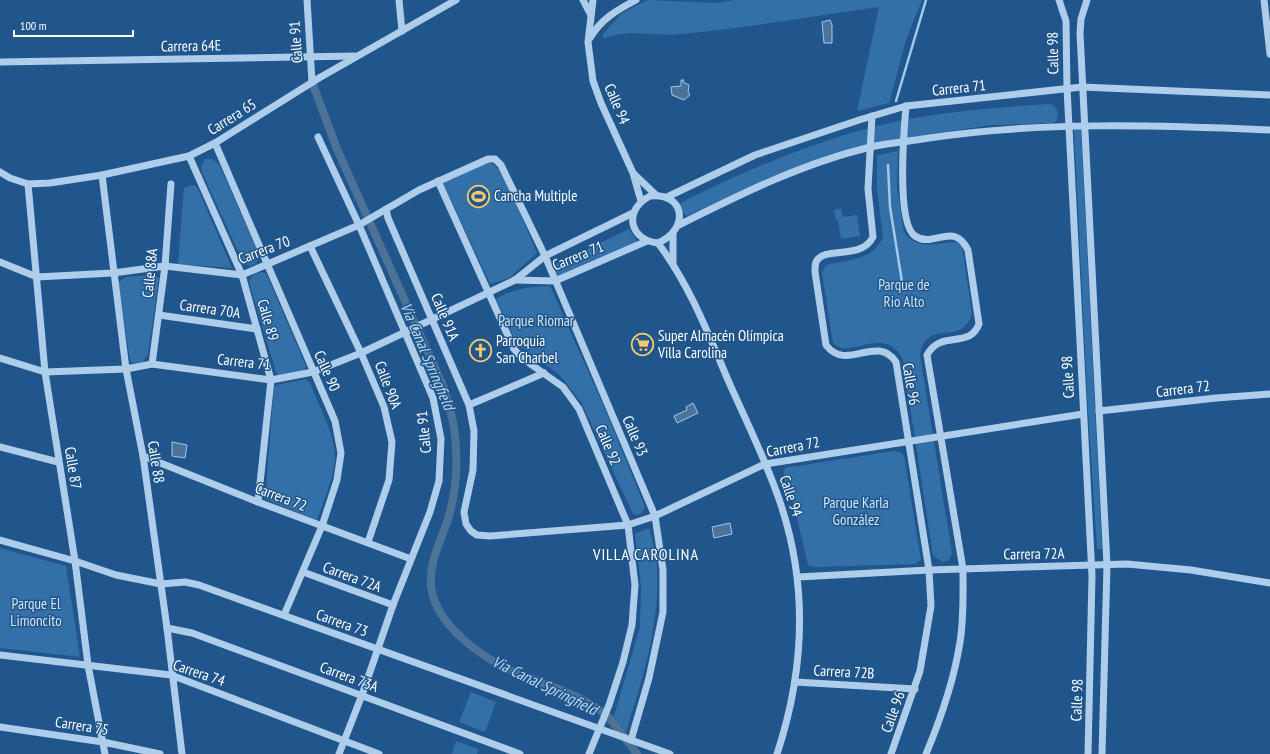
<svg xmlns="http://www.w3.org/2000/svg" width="1270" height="754" viewBox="0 0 1270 754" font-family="'PT Sans Narrow',sans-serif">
<rect width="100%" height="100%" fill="#20568b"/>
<!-- green -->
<g fill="#3470a8">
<path d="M647,0L717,3L735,0H922L906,40L889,103L857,111L879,7C813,16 747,28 681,34C654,37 629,28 603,39V34L621,14Z"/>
<path d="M1050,104C1058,107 1059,113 1056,121L1053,123L992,125L916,136L862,149L787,171L687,216L683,213L680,205L682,202C740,173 799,148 861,130C922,113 987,108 1050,104Z"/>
<polygon points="1074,129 1081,129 1102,549 1097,549 1088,411"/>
<path d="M898,151L897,187L904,232C916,251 938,243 957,242L962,246L972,314C961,348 927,317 920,355L952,553L949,560L943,562L933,556L903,360C886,323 848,361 833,343L822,273L826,265C847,260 874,260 883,237L877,190V155Z"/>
<polygon points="205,159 212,159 219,164 260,256 256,263 251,266 244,264 203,175 201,166"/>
<polygon points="489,162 502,171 537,253 509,278 490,284 443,183"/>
<polygon points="195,185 198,189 232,268 178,264 184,188 188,186"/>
<polygon points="841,209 843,217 857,215 860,236 841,239 838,220 836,220 834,210"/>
<polygon points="629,229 638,243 557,277 552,266"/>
<polygon points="261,272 266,273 306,366 304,371 279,375 276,372 249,282 252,276"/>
<polygon points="154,275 159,278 148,354 143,362 132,363 130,360 118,282 127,277"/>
<path d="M550,286L608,416L645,507L643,512L638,515L633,514L581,402L559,374L517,344L496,299C514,288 530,287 550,286Z"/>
<path d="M306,379L310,383C318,404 333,431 335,453C337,469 323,503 317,520L265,499L274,387L277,385Z"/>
<polygon points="893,451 901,452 904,456 921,560 915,564 815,567 808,565 794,505 783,477 785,468"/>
<path d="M649,528C652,541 656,554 657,567C660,626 643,677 626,732L614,716L640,627L641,586L635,534Z"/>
<polygon points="0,548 66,566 80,657 0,648"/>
<polygon points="471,692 496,702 485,732 459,722"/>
<polygon points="456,741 479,749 477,754 452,754"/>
</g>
<!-- water -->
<g fill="#4c7298" stroke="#a1c9ec">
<polygon points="830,20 832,25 832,43 824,43 822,22"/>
<polygon points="681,80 684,80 683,82 689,85 688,92 690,95 684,100 672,95 671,87 681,86"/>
<polygon points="693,403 698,413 677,423 674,416 687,410 686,407"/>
<polygon points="172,442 187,445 185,458 172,456"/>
<polygon points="730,523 732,534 714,538 712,527"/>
</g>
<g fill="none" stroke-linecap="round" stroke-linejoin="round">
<!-- stream -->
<g stroke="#a1c9ec" stroke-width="2.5">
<polyline points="896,101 926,0"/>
<polyline points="888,165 890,207 903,288"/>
</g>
<!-- canal -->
<path stroke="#4c7298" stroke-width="8" d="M312,82L337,149L444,388C459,432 461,475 448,519C441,541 429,561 431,586C435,625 483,659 517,673C544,684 575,693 600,710C615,721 626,740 637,754"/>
<!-- minor -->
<g stroke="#adcdeb" stroke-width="7">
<polyline points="307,0 312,82"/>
<polyline points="399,0 402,31"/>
<polyline points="583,0 591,15"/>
<polyline points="593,0 588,42 593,81 601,103 633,173 641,201"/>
<polyline points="1059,0 1066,21 1067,88 1092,576 1088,754"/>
<polyline points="1087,0 1081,19 1080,33 1107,565 1102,754"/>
<polyline points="1264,0 1270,54"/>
<path d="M590,38C601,19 617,10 636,0"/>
<polyline points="0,62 355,56"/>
<path d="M906,106C904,129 896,223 915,236C934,249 953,220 968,250L979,324C969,350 941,329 927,355L963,569C963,593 964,618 960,642C954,681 941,718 926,754"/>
<path d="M872,116L868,189L873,237C861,261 824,245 816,262C815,265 815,269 815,272L826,345C847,373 876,333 896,362L929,570L931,606L920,671L891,754"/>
<polyline points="318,137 359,225 433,398 441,439 439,481 430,512 393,605 362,695 339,754"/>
<polyline points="215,143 335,421 341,453 337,480 322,526 284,615"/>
<polyline points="189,156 242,275 271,380 258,502"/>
<polyline points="0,172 10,178 28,184 50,183 102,175 189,156 215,143 319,78 456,0"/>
<polyline points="634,174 656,195"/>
<polyline points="102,175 126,369 143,456 167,628 182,754"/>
<polyline points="438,181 514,349 522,358 563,387 579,409 628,525 635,585 632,625 623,662 609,705 589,754"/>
<polyline points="28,184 45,372 75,561 88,665 105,754"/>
<path d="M650,196C684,192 691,228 658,243C629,240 623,210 650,196Z"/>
<polyline points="667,197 755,155 859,120 906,106 1082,87 1270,95"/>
<polyline points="386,209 388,218 469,405 474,431 473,470 464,512 466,524 471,531 477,535 490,536 628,525 655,516 765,464 1083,414"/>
<path d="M679,225C741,194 803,163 871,147C888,143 905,142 922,139C1038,121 1154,125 1270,130"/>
<path d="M658,243C689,284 708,333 728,380C746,421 767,462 781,505C808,587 804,672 777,754"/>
<polyline points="310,246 361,353 384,407 392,442 389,480 368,542"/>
<polyline points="0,262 37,277 113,273 165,266 242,275 359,225 419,190 488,159 495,159 501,165 545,256 655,516 663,570 663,612 649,678 631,740"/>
<polyline points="673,263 673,233"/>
<polyline points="515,280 555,281 647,241"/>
<polyline points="159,315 257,329"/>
<polyline points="0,358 45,372 126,369 152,364 271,380 313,372 361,353 515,280 545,256 633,213"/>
<polyline points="152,364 165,266 171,184"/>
<polyline points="469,405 544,373"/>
<polyline points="1099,411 1216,398 1270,394"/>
<polyline points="0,447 58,462"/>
<polyline points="143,456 258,502 411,559"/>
<polyline points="0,540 75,561 116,575 161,584 185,582 199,585 670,754"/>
<polyline points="303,572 393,605"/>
<polyline points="798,577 929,570 1127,564 1191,570 1270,583"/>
<polyline points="167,628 192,633 520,754"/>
<polyline points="0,655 171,675 379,754"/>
<polyline points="795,682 915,689"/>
<polyline points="0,727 103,742 160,754"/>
</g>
</g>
<!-- icons -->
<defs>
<symbol id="stadium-ring" viewBox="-11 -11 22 22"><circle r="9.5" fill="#20568b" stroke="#f8c76e" stroke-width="1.5"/><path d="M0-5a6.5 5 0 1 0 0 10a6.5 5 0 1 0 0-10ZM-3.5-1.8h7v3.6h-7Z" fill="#f8c76e"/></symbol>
<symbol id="supermarket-ring" viewBox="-11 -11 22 22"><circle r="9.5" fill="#20568b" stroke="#f8c76e" stroke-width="1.5"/><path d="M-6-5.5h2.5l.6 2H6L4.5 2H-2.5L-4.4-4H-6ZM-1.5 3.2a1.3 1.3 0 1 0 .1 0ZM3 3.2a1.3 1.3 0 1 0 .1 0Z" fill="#f8c76e"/></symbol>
<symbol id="church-ring" viewBox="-11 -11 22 22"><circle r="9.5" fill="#20568b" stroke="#f8c76e" stroke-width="1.5"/><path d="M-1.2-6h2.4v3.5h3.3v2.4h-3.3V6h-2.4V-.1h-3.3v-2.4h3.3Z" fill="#f8c76e"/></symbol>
</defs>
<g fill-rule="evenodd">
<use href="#stadium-ring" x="466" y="184" width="25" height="25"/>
<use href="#supermarket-ring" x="630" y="332" width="25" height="25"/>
<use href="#church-ring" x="468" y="338" width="25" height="25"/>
</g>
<g text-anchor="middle" stroke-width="3" stroke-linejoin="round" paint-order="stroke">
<!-- street labels -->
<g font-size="15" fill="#fff" stroke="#20568b">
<text transform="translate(296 42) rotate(-94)" y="5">Calle 91</text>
<text transform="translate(191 46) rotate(-1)" y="5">Carrera 64E</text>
<text transform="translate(1053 53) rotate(-91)" y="5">Calle 98</text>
<text transform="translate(959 88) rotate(-6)" y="5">Carrera 71</text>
<text transform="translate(617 104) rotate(67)" y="5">Calle 94</text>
<text transform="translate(232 117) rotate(-32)" y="5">Carrera 65</text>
<text transform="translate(264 250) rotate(-21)" y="5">Carrera 70</text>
<text transform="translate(578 256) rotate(-22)" y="5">Carrera 71</text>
<text transform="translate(150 273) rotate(-84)" y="5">Calle 88A</text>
<text transform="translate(210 309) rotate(8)" y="5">Carrera 70A</text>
<text transform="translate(445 317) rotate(67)" y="5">Calle 91A</text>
<text transform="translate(268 320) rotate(74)" y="5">Calle 89</text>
<text transform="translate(244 362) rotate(6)" y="5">Carrera 71</text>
<text transform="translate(327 371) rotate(66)" y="5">Calle 90</text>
<text transform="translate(1068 377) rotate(-93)" y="5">Calle 98</text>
<text transform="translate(911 384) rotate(80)" y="5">Calle 96</text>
<text transform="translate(388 385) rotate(69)" y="5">Calle 90A</text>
<text transform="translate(1183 389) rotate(-7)" y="5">Carrera 72</text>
<text transform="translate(424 432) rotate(-96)" y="5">Calle 91</text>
<text transform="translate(635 436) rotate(67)" y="5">Calle 93</text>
<text transform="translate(608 445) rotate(67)" y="5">Calle 92</text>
<text transform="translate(793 447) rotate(-11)" y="5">Carrera 72</text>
<text transform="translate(156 462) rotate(81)" y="5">Calle 88</text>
<text transform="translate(73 468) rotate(81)" y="5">Calle 87</text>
<text transform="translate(791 496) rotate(71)" y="5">Calle 94</text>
<text transform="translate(281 497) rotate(21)" y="5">Carrera 72</text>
<text transform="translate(1034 554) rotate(-1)" y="5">Carrera 72A</text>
<text transform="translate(352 577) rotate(20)" y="5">Carrera 72A</text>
<text transform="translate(342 623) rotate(20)" y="5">Carrera 73</text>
<text transform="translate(844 672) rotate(3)" y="5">Carrera 72B</text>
<text transform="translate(199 673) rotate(19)" y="5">Carrera 74</text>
<text transform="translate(349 677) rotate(20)" y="5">Carrera 73A</text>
<text transform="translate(1077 700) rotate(-88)" y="5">Calle 98</text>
<text transform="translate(893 712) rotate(-70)" y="5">Calle 96</text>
<text transform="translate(82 726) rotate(9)" y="5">Carrera 75</text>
</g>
<!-- poi labels -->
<g font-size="15" fill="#fff" stroke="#20568b" text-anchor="start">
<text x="494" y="201">Cancha Multiple</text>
<text x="658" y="341">Super Almacén Olímpica<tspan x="658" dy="17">Villa Carolina</tspan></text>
<text x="496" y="346">Parroquia<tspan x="496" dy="17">San Charbel</tspan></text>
</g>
<!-- park labels -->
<g font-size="15" fill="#d2e6f8" stroke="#20568b">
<text x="904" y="290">Parque de<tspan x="904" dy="17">Rio Alto</tspan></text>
<text x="536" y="326">Parque Riomar</text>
<text x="856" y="508">Parque Karla<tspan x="856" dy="17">González</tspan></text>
<text x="36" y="609">Parque El<tspan x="36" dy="17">Limoncito</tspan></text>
</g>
<!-- water labels -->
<g font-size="16" font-style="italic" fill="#b9d7f2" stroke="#20568b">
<text transform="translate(428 356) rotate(67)" y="6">Via Canal Springfield</text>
<text transform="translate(545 685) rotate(26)" y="6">Via Canal Springfield</text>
</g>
<!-- neighbourhood labels -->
<g font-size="16" letter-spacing="1" fill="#fff" stroke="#20568b">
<text x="646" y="560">VILLA CAROLINA</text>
</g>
</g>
<!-- scale -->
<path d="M14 30v6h119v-6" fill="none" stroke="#ffffff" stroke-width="2"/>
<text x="20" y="30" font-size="12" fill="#ffffff" stroke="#20568b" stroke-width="3" paint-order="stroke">100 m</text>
</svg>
